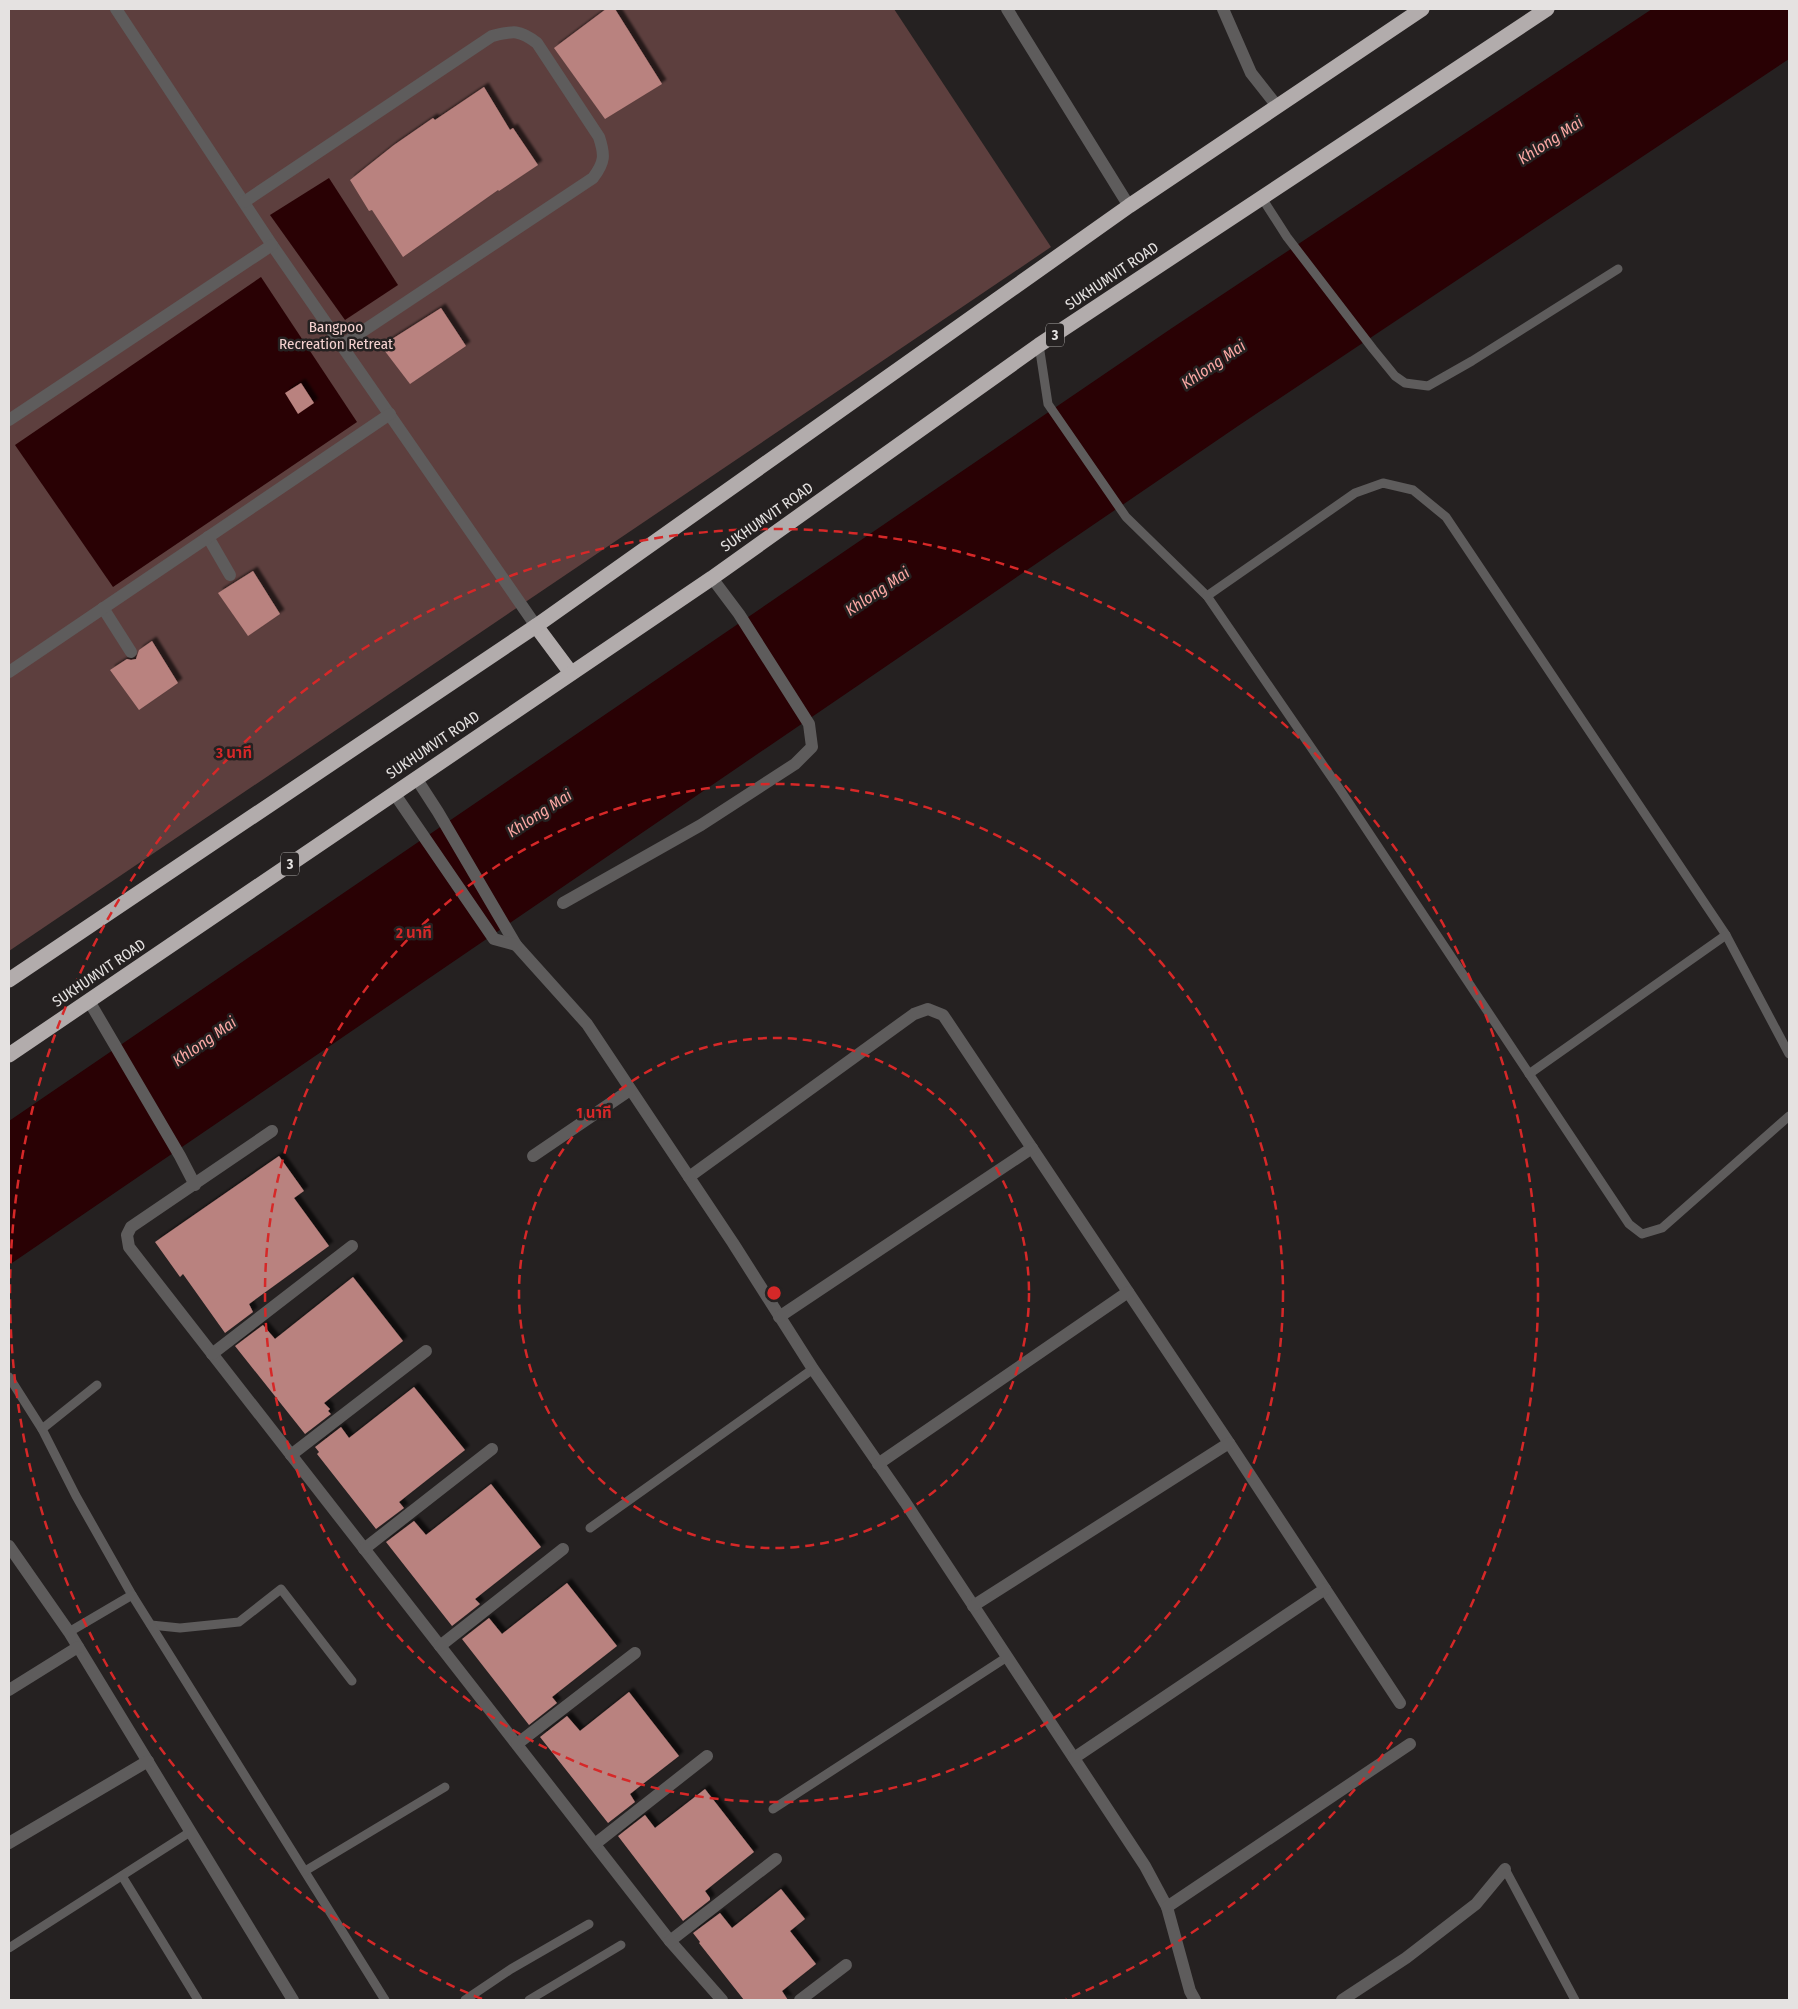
<svg xmlns="http://www.w3.org/2000/svg" width="1798" height="2009" viewBox="0 0 1798 2009" font-family="'Fira Sans Condensed','Noto Sans Thai',sans-serif">
<defs>
<filter id="shadow"><feDropShadow dx="4.5" dy="-4.5" stdDeviation="1" flood-color="#0009"/></filter>
</defs>
<rect width="100%" height="100%" fill="#252121"/>
<!-- green -->
<polygon fill="#5d3f3e" points="9,9 894,9 1051,247 9,951"/>
<!-- water -->
<g fill="#290104">
<polygon points="1652,9 1789,9 1789,59 1238,426 9,1265 9,1121 1172,328"/>
<polygon points="329,178 398,285 345,320 270,215"/>
<polygon points="261,277 357,422 113,587 15,445"/>
</g>
<!-- building -->
<g fill="#b9827f" filter="url(#shadow)">
<polygon points="606,9 615,9 662,84 605,119 554,48"/>
<polygon points="484,87 510,130 513,128 538,165 499,191 498,190 403,257 372,210 369,211 350,180 394,145 433,118 435,120"/>
<polygon points="441,308 466,346 410,384 381,346"/>
<polygon points="301,383 314,403 298,414 285,393"/>
<polygon points="253,571 280,614 248,636 218,593"/>
<polygon points="152,641 178,683 139,710 110,670 127,659 131,660 136,659 139,650"/>
<polygon points="279,1156 304,1191 294,1198 329,1246 249,1304 253,1312 225,1333 183,1274 180,1277 155,1242"/>
<polygon points="353,1277 403,1341 324,1403 330,1409 328,1411 331,1414 305,1434 235,1346 263,1325 275,1339"/>
<polygon points="414,1387 465,1450 399,1502 404,1508 376,1529 317,1454 319,1452 315,1447 341,1427 349,1438"/>
<polygon points="491,1484 541,1547 475,1599 480,1604 452,1626 386,1542 414,1521 426,1535"/>
<polygon points="567,1583 617,1646 552,1697 557,1703 529,1725 462,1639 489,1618 502,1634"/>
<polygon points="629,1692 679,1756 630,1794 635,1802 608,1823 540,1737 567,1716 580,1731"/>
<polygon points="705,1789 754,1852 705,1891 710,1898 710,1900 683,1921 618,1836 645,1815 655,1828"/>
<polygon points="781,1889 805,1919 790,1931 816,1964 782,1991 788,2000 744,2000 699,1943 700,1942 693,1933 720,1913 732,1928"/>
</g>
<g fill="none" stroke-linecap="round" stroke-linejoin="round">
<!-- lane -->
<g stroke="#5e5c5c" stroke-width="9">
<polyline points="1262,198 1287,237 1373,349 1395,376 1405,383 1428,386 1472,361 1618,269"/>
<polyline points="1039,345 1048,404 1126,517 1207,596 1341,791 1629,1224 1642,1234 1662,1228 1789,1116"/>
<polyline points="1207,596 1355,493 1383,483 1413,490 1446,517 1726,935 1789,1054"/>
<polyline points="1529,1074 1726,935"/>
<polyline points="9,1377 42,1429"/>
<polyline points="97,1385 42,1429 76,1496 132,1595"/>
<polyline points="590,1528 813,1369"/>
<polyline points="151,1625 180,1628 239,1622 281,1589 352,1681"/>
<polyline points="69,1632 132,1595 385,2000"/>
<polyline points="773,1809 1007,1657"/>
<polyline points="1505,1869 1575,2000"/>
<polyline points="305,1871 445,1787"/>
<polyline points="122,1876 198,2000"/>
<polyline points="9,1948 190,1832"/>
<polyline points="465,2000 511,1969 589,1924"/>
<polyline points="529,2000 621,1945"/>
</g>
<!-- street -->
<g stroke="#5e5c5c" stroke-width="12">
<polyline points="116,9 272,245 536,626"/>
<polyline points="1007,9 1129,206"/>
<polyline points="1223,9 1251,73 1277,106"/>
<path d="M244,202L492,36C513,31 519,29 537,43L599,137C605,155 605,162 593,178L342,345"/>
<polyline points="9,420 272,245"/>
<polyline points="208,537 230,575"/>
<polyline points="103,608 131,652"/>
<polyline points="9,672 390,414"/>
<polyline points="416,778 438,812 516,945 587,1024 733,1243 813,1369 905,1502 1145,1866 1167,1907 1190,1991 1195,2000"/>
<polyline points="394,793 494,939 516,945"/>
<polyline points="563,903 701,825 795,764 812,747 809,724 739,614 712,578"/>
<polyline points="89,1001 180,1156 195,1185"/>
<polyline points="272,1131 131,1227 127,1235 129,1247 670,1941 722,2000"/>
<polyline points="533,1156 630,1090"/>
<polyline points="689,1177 914,1014 928,1009 943,1015 1229,1443 1400,1703"/>
<polyline points="779,1317 1032,1148"/>
<polyline points="212,1354 352,1246"/>
<polyline points="291,1455 426,1351"/>
<polyline points="878,1464 1128,1292"/>
<polyline points="9,1546 69,1632 293,2000"/>
<polyline points="364,1549 492,1449"/>
<polyline points="973,1606 1229,1443"/>
<polyline points="440,1646 563,1549"/>
<polyline points="9,1690 78,1647"/>
<polyline points="517,1744 635,1653"/>
<polyline points="1074,1758 1325,1589"/>
<polyline points="9,1843 148,1761"/>
<polyline points="595,1844 707,1756"/>
<polyline points="1167,1907 1410,1744"/>
<polyline points="670,1941 776,1859"/>
<polyline points="800,2000 846,1965"/>
<polyline points="1342,2000 1406,1958 1476,1904 1505,1869"/>
</g>
<!-- highway -->
<g stroke="#b2acac" stroke-width="15">
<polyline points="536,626 571,673"/>
<polyline points="9,980 536,626 1129,206 1422,9"/>
<polyline points="9,1055 712,578 1039,345 1547,9"/>
</g>
</g>
<!-- distance rings -->
<g fill="none" stroke="#d62828" stroke-width="2.5" stroke-dasharray="9 6">
<circle cx="774" cy="1293" r="255"/>
<circle cx="774" cy="1293" r="509"/>
<path d="M482 1999A764 764 0 1 1 1066 1999"/>
</g>
<g text-anchor="middle" stroke-width="5" stroke-linejoin="round" paint-order="stroke">
<!-- shield labels -->
<g fill="#252121" stroke="#aba8a7" stroke-width="1">
<rect x="1046" y="323.5" width="18" height="23" rx="4"/>
<rect x="281" y="852.5" width="18" height="23" rx="4"/>
</g>
<g font-size="14" font-weight="bold" fill="#e5e2e1">
<text x="1055" y="340">3</text>
<text x="290" y="869">3</text>
</g>
<!-- street labels -->
<g font-size="15" fill="#e5e2e1" stroke="#252121">
<text transform="translate(1112 276) rotate(-34)" y="5">SUKHUMVIT ROAD</text>
<text transform="translate(767 517) rotate(-35)" y="5">SUKHUMVIT ROAD</text>
<text transform="translate(433 745) rotate(-34)" y="5">SUKHUMVIT ROAD</text>
<text transform="translate(99 973) rotate(-34)" y="5">SUKHUMVIT ROAD</text>
</g>
<!-- park labels -->
<g font-size="15" fill="#f5d2d0" stroke="#252121">
<text x="336" y="332">Bangpoo<tspan x="336" dy="17">Recreation Retreat</tspan></text>
</g>
<!-- water labels -->
<g font-size="16" font-style="italic" fill="#fba8a4" stroke="#252121">
<text transform="translate(1550 140) rotate(-33)" y="6">Khlong Mai</text>
<text transform="translate(1213 364) rotate(-34)" y="6">Khlong Mai</text>
<text transform="translate(877 591) rotate(-34)" y="6">Khlong Mai</text>
<text transform="translate(539 813) rotate(-33)" y="6">Khlong Mai</text>
<text transform="translate(204 1041) rotate(-35)" y="6">Khlong Mai</text>
</g>
</g>
<circle cx="774" cy="1293" r="8" fill="#d62828" stroke="#252121" stroke-width="2.5"/>
<g font-size="15" text-anchor="middle" font-weight="bold" fill="#d62828" stroke="#252121" stroke-width="5" stroke-linejoin="round" paint-order="stroke">
<text x="234" y="758">3 นาที</text>
<text x="414" y="938">2 นาที</text>
<text x="594" y="1118">1 นาที</text>
</g>
<!-- border -->
<rect width="1798" height="2009" fill="none" stroke="#e5e2e1" stroke-width="20"/>
</svg>
